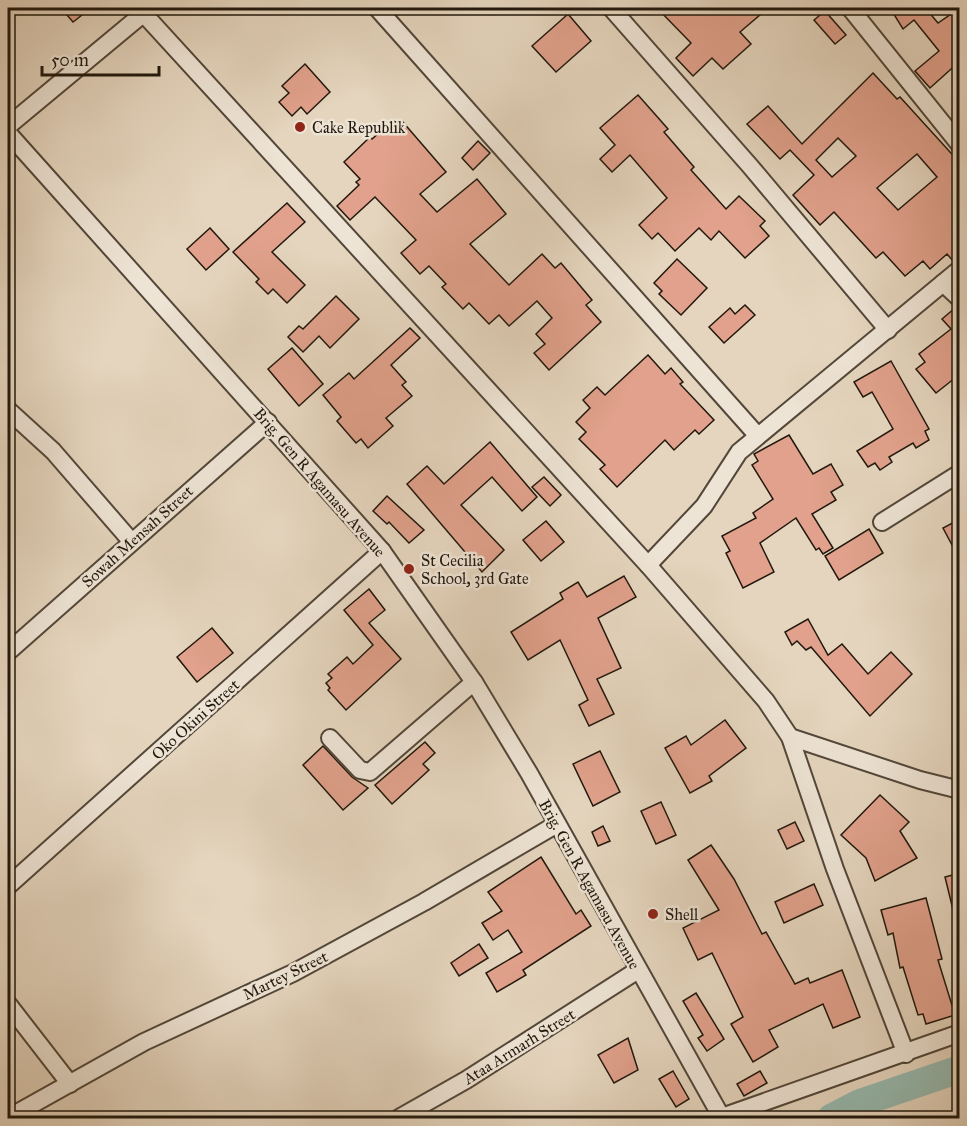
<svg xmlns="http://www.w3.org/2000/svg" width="967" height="1126" viewBox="0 0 967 1126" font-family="'IM FELL Great Primer',serif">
<rect width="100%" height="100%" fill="#e5d5be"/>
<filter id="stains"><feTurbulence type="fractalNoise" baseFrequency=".00333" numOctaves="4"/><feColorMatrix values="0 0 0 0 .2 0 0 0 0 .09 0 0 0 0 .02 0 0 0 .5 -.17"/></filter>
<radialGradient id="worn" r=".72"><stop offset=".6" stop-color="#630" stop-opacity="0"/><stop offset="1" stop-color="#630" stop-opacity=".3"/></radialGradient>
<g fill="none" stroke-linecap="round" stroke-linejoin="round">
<!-- river -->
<polyline stroke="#96b9ae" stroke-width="28" points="831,1118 860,1103 960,1069"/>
</g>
<!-- building -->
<g fill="#e1a18c" stroke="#21180d" stroke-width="1.5" fill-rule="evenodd">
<polygon points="61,8 91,8 73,22"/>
<polygon points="657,8 768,8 740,32 751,44 723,69 712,58 693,76 676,58 691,43"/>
<polygon points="890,8 930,8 927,10 938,23 960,8 960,61 930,88 915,71 939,51 914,20 903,29"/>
<polygon points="825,11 846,35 835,44 814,20"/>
<polygon points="568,14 591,41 556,72 532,46"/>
<polygon points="305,64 330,92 307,114 301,107 292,116 279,102 289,93 282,86"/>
<path d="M873,73L897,99L900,97L960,163V259L953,261L947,254L930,269L923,261L905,276L883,252L876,258L834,212L820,225L793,195L814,175L790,150L780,159L747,124L768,106L802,144ZM838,138L856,156L832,177L816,160ZM917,154L937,177L898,210L877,188Z"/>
<polygon points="638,95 668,129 664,132 694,167 691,170 726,209 739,196 765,221 760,226 769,236 745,258 719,231 711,240 699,228 675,251 658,233 652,239 639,225 667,198 630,155 612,172 600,159 615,145 600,128"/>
<polygon points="394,120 398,124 402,121 446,172 420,194 437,212 477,179 506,214 470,244 509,285 542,254 555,268 561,263 592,300 586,305 601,322 549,370 534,353 545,344 536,334 552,318 537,301 509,326 499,315 489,324 469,303 463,309 442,287 446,284 429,266 420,274 401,253 416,240 375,197 350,220 337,206 359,185 356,182 360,179 344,162 370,137 372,139"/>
<polygon points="478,141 490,153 473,170 462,158"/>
<polygon points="287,203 305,222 272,252 305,285 287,303 273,289 268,294 256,282 259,279 233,252"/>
<polygon points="210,228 229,249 206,270 187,249"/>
<polygon points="677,259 707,288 681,315 659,294 662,291 654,283"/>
<polygon points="336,296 359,319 330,348 319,336 303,352 288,337 299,326 303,329"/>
<polygon points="745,305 755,315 724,343 709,327 730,308 735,314"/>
<polygon points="955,308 960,309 960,374 936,393 916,369 925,362 919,354 951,329 942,319"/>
<polygon points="410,328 420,338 391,365 406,382 402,385 412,396 386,418 393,426 368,448 361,439 356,443 337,421 341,417 323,395 349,373 354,379"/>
<polygon points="292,348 323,384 299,406 268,369"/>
<polygon points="648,355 665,374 671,368 683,382 680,384 714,420 699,434 695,430 674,450 665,440 617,487 600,469 605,465 579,439 586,432 576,422 590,408 583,400 597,387 605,395"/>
<polygon points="891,361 929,429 925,431 929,440 916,448 913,443 889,457 892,462 880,470 875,463 868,467 857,451 893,429 872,392 863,397 854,382"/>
<polygon points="789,435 813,474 831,464 843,485 831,492 836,500 812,514 833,548 823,554 819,548 816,550 796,518 760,543 774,572 743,588 726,553 730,551 722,536 756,518 753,513 773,499 752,465 758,461 754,454"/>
<polygon points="490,442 537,497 522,511 492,477 461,505 504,550 482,572 407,484 427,466 444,484"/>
<polygon points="544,477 561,495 550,506 532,487"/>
<polygon points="387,496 424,530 409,543 389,522 387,524 373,511"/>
<polygon points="960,519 960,560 943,528"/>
<polygon points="546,521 564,542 541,561 523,540"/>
<polygon points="869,529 883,553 839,580 825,556"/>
<polygon points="624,576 636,597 598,618 621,668 597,679 614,714 589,726 579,705 588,700 560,640 528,660 511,632 563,599 560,593 578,582 587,597"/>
<polygon points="369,589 385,610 369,623 401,659 346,710 328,690 330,688 326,683 332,678 328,674 347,657 353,664 373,645 344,610"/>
<polygon points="808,619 828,655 842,644 868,674 891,652 912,674 870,716 811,647 806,650 797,641 792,645 785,632"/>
<polygon points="212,628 233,653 197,682 177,657"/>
<polygon points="725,720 746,748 709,776 712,781 690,793 665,748 686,736 691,745"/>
<polygon points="425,742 435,753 423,764 429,770 392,804 375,785"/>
<polygon points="323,746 352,777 368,788 343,810 303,765"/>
<polygon points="600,751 620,792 593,806 573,764"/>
<polygon points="880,795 909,822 900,831 917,858 875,881 866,858 841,835"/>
<polygon points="661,802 676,835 656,844 641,811"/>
<polygon points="795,822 804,841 787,849 778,830"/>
<polygon points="603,826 610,841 598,846 592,832"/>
<polygon points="711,845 734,879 762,934 766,932 795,984 808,978 810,983 842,970 860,1017 833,1028 823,1004 769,1030 778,1047 753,1062 731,1024 743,1017 712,953 698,960 683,928 719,910 688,860"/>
<polygon points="541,857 576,914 581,910 591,926 523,970 526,975 497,992 486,973 522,952 508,930 493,940 482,923 502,911 488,892"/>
<polygon points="960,873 960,918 955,918 945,877"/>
<polygon points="814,884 823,905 784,923 775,902"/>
<polygon points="926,898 942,959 938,960 955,1015 926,1024 923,1014 918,1015 903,967 900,968 893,933 888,935 881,910"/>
<polygon points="479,944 488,958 459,976 451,963"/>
<polygon points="696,993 724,1039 707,1051 698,1038 703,1035 683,1001"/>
<polygon points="628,1038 638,1070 614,1083 598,1055"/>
<polygon points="673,1071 689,1099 676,1107 659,1079"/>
<polygon points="760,1071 767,1083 744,1096 737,1084"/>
</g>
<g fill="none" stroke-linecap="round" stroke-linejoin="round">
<defs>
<g id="minor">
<polyline points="377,8 757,435"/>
<polyline points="611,8 750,166 888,330"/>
<polyline points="850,8 960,145"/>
<polyline points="143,13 648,565 766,701 790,737 835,869 906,1054"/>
<polyline points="8,126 150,8"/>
<polyline points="8,133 382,551 474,682 529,773 722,1118"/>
<polyline points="943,283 960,299"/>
<polyline points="8,410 53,451 131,541"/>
<polyline points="882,522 960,473"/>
<polyline points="648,565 704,506 739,452 960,269"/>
<polyline points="8,652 268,422"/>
<polyline points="790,737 920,780 960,790"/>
<polyline points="330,738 360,770 370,772 474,682"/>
<polyline points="8,886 382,551"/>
<polyline points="8,1004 70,1084"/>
<polyline points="8,1118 144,1042 293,973 424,902 557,824"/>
<polyline points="399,1118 466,1080 638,970"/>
<polyline points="719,1118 960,1033"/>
</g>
</defs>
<!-- minor casing -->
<use href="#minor" stroke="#524739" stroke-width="20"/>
<!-- minor -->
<use href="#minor" stroke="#eee4d5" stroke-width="16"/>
</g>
<!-- markers -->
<g fill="#8f2418" stroke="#eee4d5" stroke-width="2">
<circle cx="300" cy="127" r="6"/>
<circle cx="409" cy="569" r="6"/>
<circle cx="653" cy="914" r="6"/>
</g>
<g text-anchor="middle" stroke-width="5" stroke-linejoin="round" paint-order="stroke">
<!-- poi labels -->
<g font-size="16" fill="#21180d" stroke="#eee4d5" text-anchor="start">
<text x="312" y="133">Cake Republik</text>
<text x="421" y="566">St Cecilia<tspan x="421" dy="18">School, 3rd Gate</tspan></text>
<text x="665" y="920">Shell</text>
</g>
<!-- street labels -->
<g font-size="16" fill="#21180d" stroke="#eee4d5">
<text transform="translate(320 482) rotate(49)" y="6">Brig. Gen R Agamasu Avenue</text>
<text transform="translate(137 536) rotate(-42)" y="6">Sowah Mensah Street</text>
<text transform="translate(195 719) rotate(-42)" y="6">Oko Okini Street</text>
<text transform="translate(590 884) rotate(61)" y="6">Brig. Gen R Agamasu Avenue</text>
<text transform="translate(285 975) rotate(-26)" y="6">Martey Street</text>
<text transform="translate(519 1046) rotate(-32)" y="6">Ataa Armarh Street</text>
</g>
</g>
<!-- margin -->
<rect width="967" height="1126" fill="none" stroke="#e5d5be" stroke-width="30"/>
<rect x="9" y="9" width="949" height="1108" fill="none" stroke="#21180d" stroke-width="3"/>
<rect x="15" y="15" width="937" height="1096" fill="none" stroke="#21180d" stroke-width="1.5"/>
<!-- scale -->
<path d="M42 66v9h117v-9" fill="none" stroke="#21180d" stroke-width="3"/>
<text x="51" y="66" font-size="18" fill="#21180d" stroke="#eee4d5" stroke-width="4.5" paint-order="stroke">50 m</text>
<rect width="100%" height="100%" filter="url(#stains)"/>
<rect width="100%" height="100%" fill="url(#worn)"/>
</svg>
